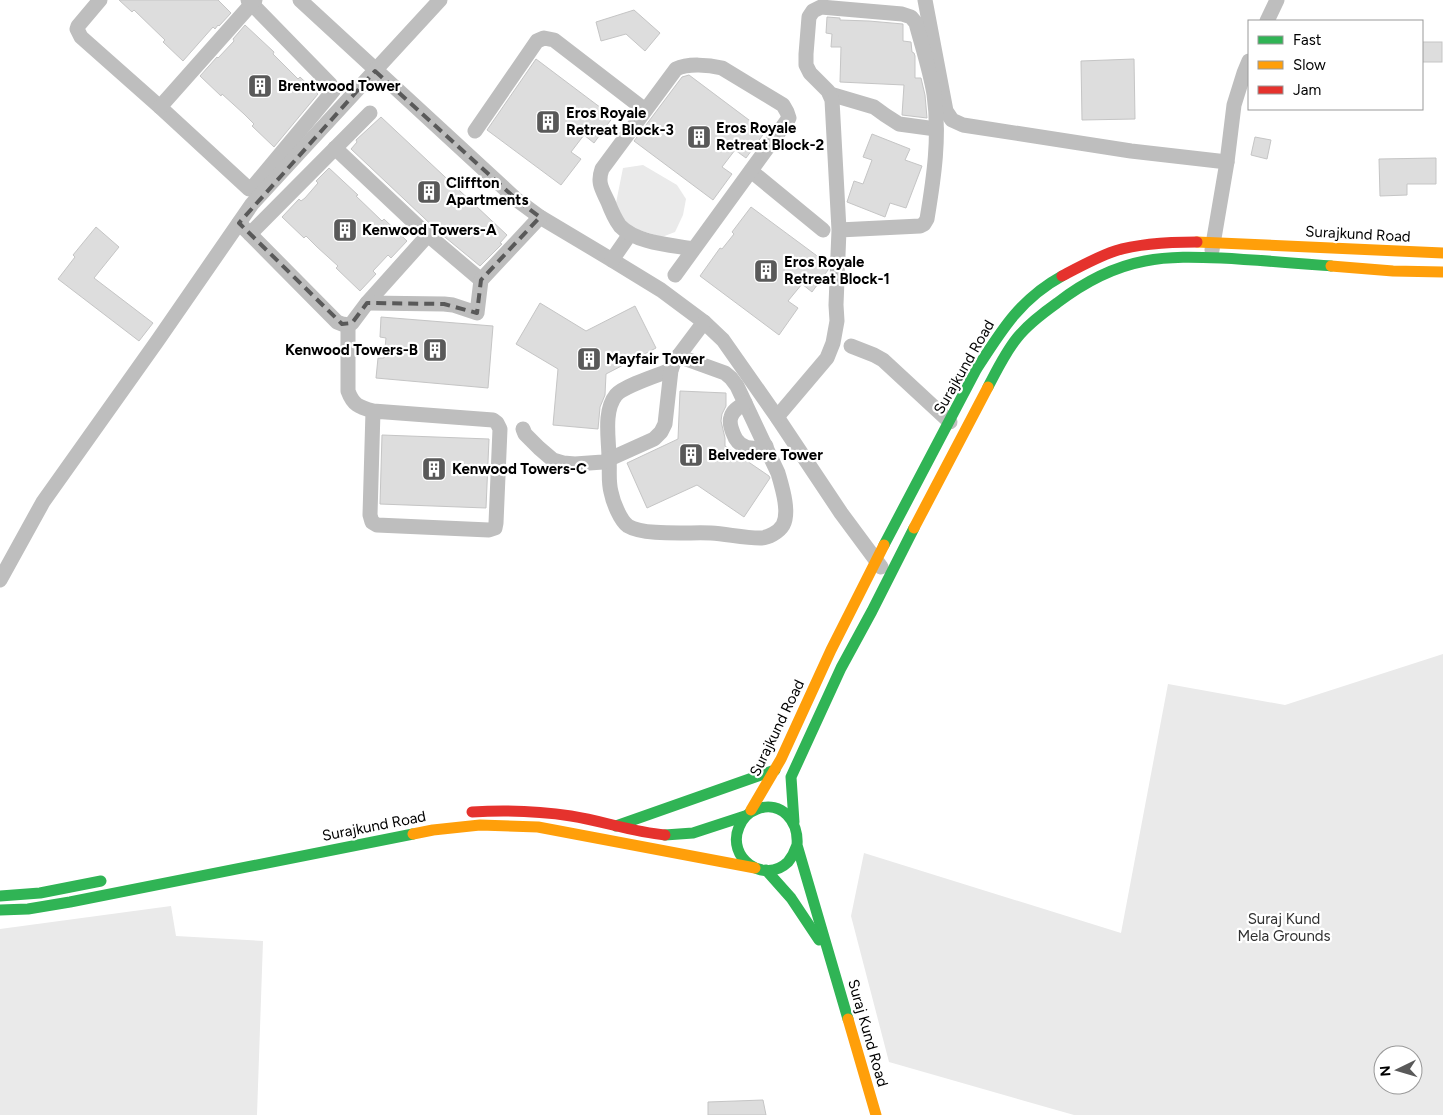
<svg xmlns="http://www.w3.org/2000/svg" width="1443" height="1115" viewBox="0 0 1443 1115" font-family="Figtree,sans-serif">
<rect width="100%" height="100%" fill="#fff"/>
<!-- green -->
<g fill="#eaeaea" fill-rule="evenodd">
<polygon points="643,165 677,185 686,199 683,215 675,232 662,237 623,225 616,203 623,168"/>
<path d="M1443,654V1115H1074L889,1062L851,916L864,853L1121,933L1168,684L1285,705ZM1383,1055H1413V1085H1383Z"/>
<polygon points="171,906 176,936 263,941 257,1115 0,1115 0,929"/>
</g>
<!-- building -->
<g fill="#ddd" stroke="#c5c5c5">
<polygon points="119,0 218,0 231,13 219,26 218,25 215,29 213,27 183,61 163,42 165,40 134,10 132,12"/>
<polygon points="634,10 660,33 645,51 626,34 601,41 596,22"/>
<polygon points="827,17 840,18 840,20 869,21 903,24 903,41 911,42 912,52 914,53 915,56 915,78 921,78 925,95 927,118 902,115 904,85 840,82 841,47 831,47 832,34 826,33"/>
<polygon points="245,25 274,52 273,54 298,79 300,77 318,94 274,147 252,126 254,124 244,114 222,94 221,96 200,76 217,57 218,58 234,41 233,39"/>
<rect x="1422" y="42" width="20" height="20"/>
<polygon points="536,59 613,117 594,143 584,135 571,152 581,159 561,185 487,130"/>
<polygon points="1134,59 1135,119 1082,120 1081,61"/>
<polygon points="689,75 765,132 746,158 735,150 722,167 732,174 713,200 634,141 682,77"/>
<polygon points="381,117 507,235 500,243 502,244 480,266 440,233 351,149 357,142 356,140"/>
<polygon points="872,134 910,149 905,160 922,166 906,208 890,203 885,217 847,202 854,181 863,184 872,160 863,157"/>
<polygon points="1255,137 1271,140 1267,159 1251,155"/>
<polygon points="1436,158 1436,184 1407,184 1407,195 1380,196 1379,159"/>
<polygon points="329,168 358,195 356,196 382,221 384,219 407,241 391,258 388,255 373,271 376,274 360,291 336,268 338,266 317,247 306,236 304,238 282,217 299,199 301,201 305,198 318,183 316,181"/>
<polygon points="751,207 828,264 828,270 812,292 802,284 788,301 798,308 779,335 700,276 720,248 722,249 734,234 732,232"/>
<polygon points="96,227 119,247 94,278 153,323 139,341 58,279 75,257 73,255"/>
<polygon points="540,303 586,331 635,306 656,348 606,374 605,395 600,407 598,429 553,425 558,369 516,344"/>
<polygon points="381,317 493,326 488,388 376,378 378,358 384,358 386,338 380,337"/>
<polygon points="680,391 726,393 726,406 722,414 721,421 725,438 725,446 769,476 770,478 744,517 697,485 647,508 627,463 678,439"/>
<polygon points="382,435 489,439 486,508 380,504"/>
<polygon points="763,1100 766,1115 708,1115 708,1102"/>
</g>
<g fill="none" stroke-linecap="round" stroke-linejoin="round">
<!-- street -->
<g stroke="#bebebe" stroke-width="15">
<polyline points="100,0 78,26 77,29 81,37 160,107 249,189 252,188 333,91 330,84 248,0"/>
<polyline points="300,0 517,200 540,217 612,260 661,290 704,322 723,340 777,417 841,513 881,567"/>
<polyline points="925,0 946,111 952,120 963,125 1131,151 1227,162"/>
<polyline points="1267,21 1277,0"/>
<polyline points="830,94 874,107 885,115 899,124 936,129"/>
<polyline points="160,107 255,0"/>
<polyline points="475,131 537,41 544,38 554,40 645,110"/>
<polyline points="335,148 422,230 481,280"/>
<polyline points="751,171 823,230"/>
<polyline points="239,223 337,322 342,324 348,325 352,323 367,303 428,235"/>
<polyline points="250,234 370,113"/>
<polyline points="1212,250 1227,162 1234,105 1244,73 1249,61"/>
<polyline points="612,260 630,234"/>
<path d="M675,275L789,118L787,112L783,105L722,68C709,65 688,63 676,69L602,169C597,183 602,189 608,202C611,210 615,219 620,226C636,243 672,245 694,249"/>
<polyline points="367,303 444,304 453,305 477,313 481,280 540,217"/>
<path d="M348,325V391C353,405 359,407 373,411L493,420L497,423L500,429L496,523L495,528L489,530L377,525L372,522L370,515L373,411"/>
<polyline points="851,346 874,355 883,360 950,422"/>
<path d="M671,370C658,375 624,386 616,395C603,411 609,440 609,458C610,470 608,481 611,492C613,502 620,520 628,526C644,536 690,532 711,533C727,534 744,538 760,538C768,538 779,532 783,525C790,512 782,487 778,473L737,386L731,378L725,373L678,356"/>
<path d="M745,403C739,407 733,410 731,417C729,422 731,428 733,433C738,448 751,451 766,446"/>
<path d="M777,417L827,358L833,343L837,321L836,305L839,230L832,100L828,91L810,73L806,65V54L809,17L813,11L821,7L902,14L911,17L916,23C922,46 930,70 934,94C940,136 934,177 927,219L924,224L920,226L839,230"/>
<polyline points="523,429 525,434 539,448 553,460 563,463 575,464 603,462 654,439 661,432 665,424 671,370 674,362 704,322"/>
<polyline points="0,580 43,502 158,340 252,204 440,0"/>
</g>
<!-- fast -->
<g stroke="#30b455" stroke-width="11">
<path d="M988,387C997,370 1005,353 1017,338C1028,324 1043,313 1057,303C1083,283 1113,267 1145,261C1170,256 1196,257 1221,258C1258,260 1294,263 1331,266"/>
<path d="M884,545L976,370C1001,331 1020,299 1062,276"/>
<polyline points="794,822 791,777 841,668 872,611 914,528"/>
<polyline points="616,826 775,770"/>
<polyline points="665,835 693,833 745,816"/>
<path d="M797,845C795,851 792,857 788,862C764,885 726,858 739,827C742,819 749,812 757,809C782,800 799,822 797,845L848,1019"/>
<polyline points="766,870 791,898 819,940"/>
<polyline points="0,896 40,893 101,881"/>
<polyline points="0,910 28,909 70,902 413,834"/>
</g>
<!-- slow -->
<g stroke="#ff9f0a" stroke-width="11">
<polyline points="1197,242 1443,253"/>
<polyline points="1331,266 1393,271 1443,272"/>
<polyline points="914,528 988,387"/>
<polyline points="751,810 781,759 831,650 884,545"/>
<polyline points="413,834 433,830 480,825 538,827 755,868"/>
<polyline points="848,1019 876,1115"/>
</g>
<!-- jam -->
<g stroke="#e5322d" stroke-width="11">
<path d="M1062,276C1079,267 1097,257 1115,251C1140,243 1171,242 1197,242"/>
<path d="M472,812C505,810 538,811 571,816C603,821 633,832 665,835"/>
</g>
</g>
<!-- marked area -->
<path fill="none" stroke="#595959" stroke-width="4" stroke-dasharray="10 6" stroke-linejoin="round" d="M375,71L517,200L540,217L481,280L477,313L444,304L367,303L352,323L342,324L239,223Z"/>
<!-- icons -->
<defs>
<symbol id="building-square" viewBox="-11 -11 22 22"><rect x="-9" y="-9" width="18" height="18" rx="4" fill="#595959" stroke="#fff"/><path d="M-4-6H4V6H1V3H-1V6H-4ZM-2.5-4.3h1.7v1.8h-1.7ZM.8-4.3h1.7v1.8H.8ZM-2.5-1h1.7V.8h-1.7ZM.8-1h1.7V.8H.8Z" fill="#fff"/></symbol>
</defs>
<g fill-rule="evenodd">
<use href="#building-square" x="246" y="72" width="28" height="28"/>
<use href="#building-square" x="534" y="108" width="28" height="28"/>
<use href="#building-square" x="685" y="123" width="28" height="28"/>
<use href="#building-square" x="415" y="178" width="28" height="28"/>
<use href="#building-square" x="331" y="216" width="28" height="28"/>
<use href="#building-square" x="752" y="257" width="28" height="28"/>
<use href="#building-square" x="421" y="336" width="28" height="28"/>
<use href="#building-square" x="575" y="345" width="28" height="28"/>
<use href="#building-square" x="677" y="441" width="28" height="28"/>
<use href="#building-square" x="420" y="455" width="28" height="28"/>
</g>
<g text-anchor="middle" stroke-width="4.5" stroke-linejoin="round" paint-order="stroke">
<!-- poi labels -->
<g font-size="15" font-weight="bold" fill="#000" stroke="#fff" text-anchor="start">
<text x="278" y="91">Brentwood Tower</text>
<text x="566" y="118">Eros Royale<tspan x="566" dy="17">Retreat Block-3</tspan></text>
<text x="716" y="133">Eros Royale<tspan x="716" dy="17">Retreat Block-2</tspan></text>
<text x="446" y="188">Cliffton<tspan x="446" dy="17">Apartments</tspan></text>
<text x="362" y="235">Kenwood Towers-A</text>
<text x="784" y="267">Eros Royale<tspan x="784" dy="17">Retreat Block-1</tspan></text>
<text x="418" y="355" text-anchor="end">Kenwood Towers-B</text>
<text x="606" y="364">Mayfair Tower</text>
<text x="708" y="460">Belvedere Tower</text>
<text x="452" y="474">Kenwood Towers-C</text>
</g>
<!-- street labels -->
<g font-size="15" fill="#000" stroke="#fff">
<text transform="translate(1358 234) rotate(3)" y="5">Surajkund Road</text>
<text transform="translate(964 367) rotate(-60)" y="5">Surajkund Road</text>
<text transform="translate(777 728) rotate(-64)" y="5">Surajkund Road</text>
<text transform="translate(374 826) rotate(-11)" y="5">Surajkund Road</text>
<text transform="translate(868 1033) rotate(74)" y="5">Suraj Kund Road</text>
</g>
<!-- park labels -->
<g font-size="15" fill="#303030" stroke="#fff">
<text x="1284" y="924">Suraj Kund<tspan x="1284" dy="17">Mela Grounds</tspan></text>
</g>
</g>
<!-- legend -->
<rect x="1248" y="20" width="175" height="90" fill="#ffffff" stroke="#999999"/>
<rect x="1258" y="36" width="25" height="8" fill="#30b455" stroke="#999999"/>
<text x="1293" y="45" font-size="15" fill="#000000">Fast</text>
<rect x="1258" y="61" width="25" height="8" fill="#ff9f0a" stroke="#999999"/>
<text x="1293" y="70" font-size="15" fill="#000000">Slow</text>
<rect x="1258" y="86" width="25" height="8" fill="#e5322d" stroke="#999999"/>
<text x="1293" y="95" font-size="15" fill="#000000">Jam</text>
<!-- north arrow -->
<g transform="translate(1398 1070) rotate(265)"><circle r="24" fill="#ffffff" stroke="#999999"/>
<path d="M0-4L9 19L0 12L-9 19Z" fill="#595959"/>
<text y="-8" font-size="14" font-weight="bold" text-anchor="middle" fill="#000000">N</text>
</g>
</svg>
